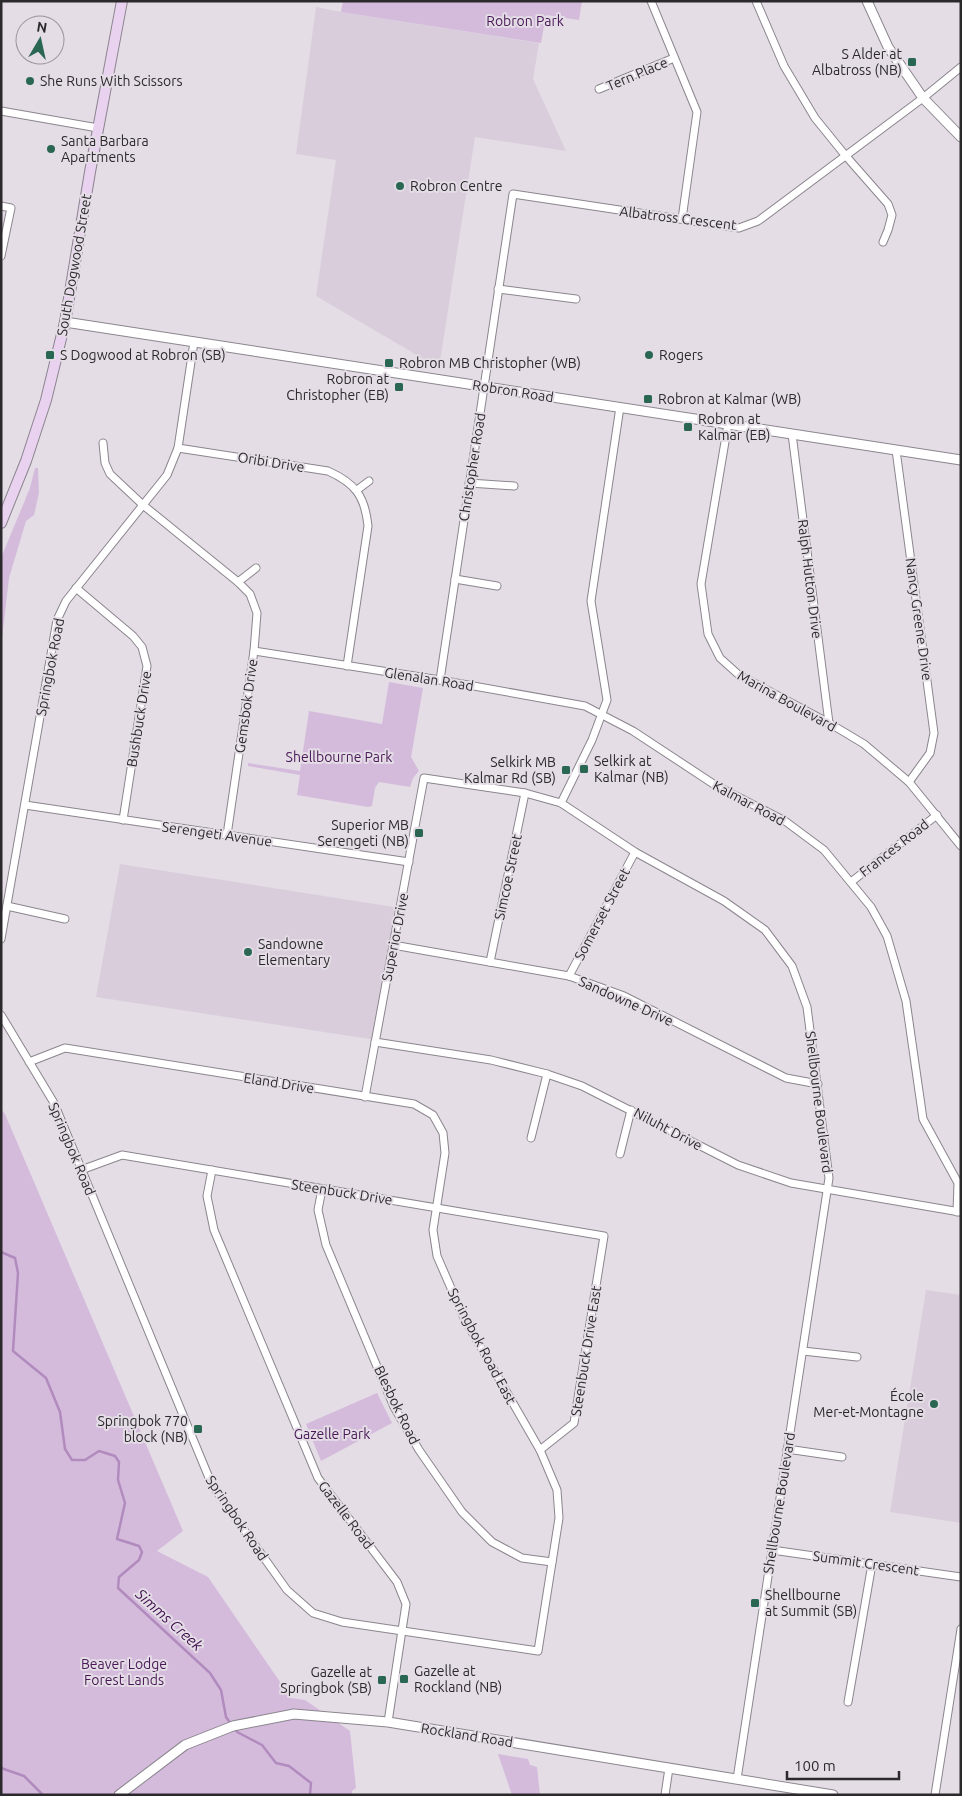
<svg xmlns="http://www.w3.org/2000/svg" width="962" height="1796" viewBox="0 0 962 1796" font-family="Ubuntu,sans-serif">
<rect width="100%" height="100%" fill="#e4dde6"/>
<!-- built -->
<g fill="#d9cddc">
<polygon points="316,7 341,12 539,43 533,79 566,151 475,137 439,368 316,296 336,160 296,154"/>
<polygon points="120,864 400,908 376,1040 96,997"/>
<polygon points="926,1290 961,1295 961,1523 890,1512"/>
</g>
<!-- green -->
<g fill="#d4bbdc">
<polygon points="343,1 582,1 579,20 546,15 541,43 341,12"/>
<polygon points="35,468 38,468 39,493 34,515 26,521 9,578 1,647 1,558 30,488"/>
<polygon points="389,682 423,688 411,757 419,771 413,778 410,787 379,782 375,788 372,806 368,807 297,795 300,775 248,766 248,763 300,771 309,711 382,724"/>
<polygon points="1,1109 5,1114 183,1531 157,1551 208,1577 291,1698 305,1700 350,1731 356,1788 352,1791 352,1795 1,1795"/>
<polygon points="377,1393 392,1423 321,1461 306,1424"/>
<polygon points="498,1754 528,1759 530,1765 537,1767 540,1795 512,1795"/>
</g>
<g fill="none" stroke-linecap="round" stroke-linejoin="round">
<!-- stream -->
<g stroke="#b18bbd" stroke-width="2.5">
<polyline points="1,1252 15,1258 18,1273 13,1351 46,1378 60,1412 65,1449 72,1460 85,1460 99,1451 115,1456 119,1462 118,1480 125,1503 117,1539 139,1546 142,1552 139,1560 119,1577 118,1588 210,1673 221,1690 226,1717 231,1724"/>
<polyline points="235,1728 237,1732 262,1745 276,1763 289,1766 311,1783 310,1795"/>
<polyline points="1,1768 24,1776 43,1795"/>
</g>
<defs>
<g id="minor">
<polyline points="651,1 697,112 682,219"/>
<polyline points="756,1 784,66 815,118 845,155 888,204 892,215 888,230 883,242"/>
<polyline points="599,89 674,58"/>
<polyline points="1,111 98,128"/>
<polyline points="1,206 11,208 1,256"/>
<polyline points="498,289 576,299"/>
<polyline points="728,424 701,584 708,634 720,658 739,675 829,723 864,744 909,782 961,846"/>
<polyline points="792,434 829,723"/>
<polyline points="103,443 105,463 110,474 143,505 238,582 250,594 257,613 254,651 227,835"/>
<path d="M178,448L328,471C355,483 365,496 368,526L347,666"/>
<polyline points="896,450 934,733 930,753 909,782"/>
<polyline points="469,483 514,486"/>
<polyline points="357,490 369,481"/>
<polyline points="455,579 497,586"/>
<polyline points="238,582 256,568"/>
<polyline points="76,588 133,636 142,647 147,666 123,820"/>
<polyline points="254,651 440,680 585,706 633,731 715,785 785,821 824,850 871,907 887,936 906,1001 923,1119 958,1183 957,1212"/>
<polyline points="440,680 513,194 739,228 758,221 923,98 961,67"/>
<polyline points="561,803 592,740 607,700 591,601 620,407"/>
<polyline points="25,805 409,862"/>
<polyline points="851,882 937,815"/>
<polyline points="7,906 65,919"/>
<polyline points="1,939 57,620 66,601 167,475 178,448 194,342"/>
<polyline points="393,945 569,976 624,996 786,1078 818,1084"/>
<polyline points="490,962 525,793"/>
<polyline points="569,976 635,852"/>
<polyline points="1,1015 54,1103 212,1485 287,1590 313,1613 342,1622 538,1651 559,1518 557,1490 540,1450 464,1318 437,1256 433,1230 445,1153 443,1133 433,1115 414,1104 65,1048 29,1062"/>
<polyline points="375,1042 491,1060 547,1074 582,1086 738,1165 791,1183 960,1212"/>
<polyline points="365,1097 424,778 525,793 561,803 635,852 724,901 765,930 792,966 807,1007 829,1178 737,1779"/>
<polyline points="531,1138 547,1074"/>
<polyline points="620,1154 631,1110"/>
<polyline points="81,1170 122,1155 604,1236 574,1423 540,1450"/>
<polyline points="212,1170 207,1196 214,1230 318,1478 397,1582 406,1604 388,1722"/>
<polyline points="322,1189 318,1210 326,1245 394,1407 419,1450 462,1512 492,1542 522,1558 552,1562"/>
<polyline points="803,1351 857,1357"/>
<polyline points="787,1449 842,1457"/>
<polyline points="772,1550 961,1577"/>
<polyline points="848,1702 872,1564"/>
<polyline points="665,1795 669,1768"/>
<polyline points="935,1795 961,1629"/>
</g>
<g id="tertiary">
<polyline points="867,1 888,47 923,98 961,137"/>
<polyline points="65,322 961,460"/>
<polyline points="119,1795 185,1745 233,1726 294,1714 388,1722 833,1795"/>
</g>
<polyline id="secondary" points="1,523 26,461 46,400 65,322 90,172 122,1"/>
</defs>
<!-- minor casing -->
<use href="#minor" stroke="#8b858d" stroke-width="9"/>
<!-- tertiary casing -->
<use href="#tertiary" stroke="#8b858d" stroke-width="11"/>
<!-- secondary casing -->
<use href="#secondary" stroke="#8b858d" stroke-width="12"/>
<!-- minor -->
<use href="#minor" stroke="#fff" stroke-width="7"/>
<!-- tertiary -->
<use href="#tertiary" stroke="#fff" stroke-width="9"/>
<!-- secondary -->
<use href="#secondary" stroke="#e9d1f0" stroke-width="10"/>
</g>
<!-- markers -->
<g fill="#2a6752" stroke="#e4dde6" stroke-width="2">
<rect x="907" y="57" width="10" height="10" rx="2.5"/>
<circle cx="30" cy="81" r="5"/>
<circle cx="51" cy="149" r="5"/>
<circle cx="400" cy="186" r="5"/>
<rect x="45" y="350" width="10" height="10" rx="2.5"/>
<circle cx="649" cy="355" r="5"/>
<rect x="384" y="358" width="10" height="10" rx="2.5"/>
<rect x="394" y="382" width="10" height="10" rx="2.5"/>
<rect x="643" y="394" width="10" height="10" rx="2.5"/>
<rect x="683" y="422" width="10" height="10" rx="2.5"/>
<rect x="579" y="764" width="10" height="10" rx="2.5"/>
<rect x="561" y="765" width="10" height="10" rx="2.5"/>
<rect x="414" y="828" width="10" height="10" rx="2.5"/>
<circle cx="248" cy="952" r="5"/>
<circle cx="934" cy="1404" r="5"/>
<rect x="193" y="1424" width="10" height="10" rx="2.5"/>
<rect x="750" y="1598" width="10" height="10" rx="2.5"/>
<rect x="399" y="1674" width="10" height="10" rx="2.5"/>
<rect x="377" y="1675" width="10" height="10" rx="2.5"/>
</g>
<g text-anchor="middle" stroke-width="4" stroke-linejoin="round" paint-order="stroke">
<!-- park labels -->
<g font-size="14" fill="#491957" stroke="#e4dde6">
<text x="525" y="26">Robron Park</text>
<text x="339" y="762">Shellbourne Park</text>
<text x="332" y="1439">Gazelle Park</text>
<text x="124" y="1669">Beaver Lodge<tspan x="124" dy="16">Forest Lands</tspan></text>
</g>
<!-- poi labels -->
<g font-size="14" fill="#2c292d" stroke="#e4dde6" text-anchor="start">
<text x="902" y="59" text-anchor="end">S Alder at<tspan x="902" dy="16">Albatross (NB)</tspan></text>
<text x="40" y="86">She Runs With Scissors</text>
<text x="61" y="146">Santa Barbara<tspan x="61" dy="16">Apartments</tspan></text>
<text x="410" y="191">Robron Centre</text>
<text x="60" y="360">S Dogwood at Robron (SB)</text>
<text x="659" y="360">Rogers</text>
<text x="399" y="368">Robron MB Christopher (WB)</text>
<text x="389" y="384" text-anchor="end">Robron at<tspan x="389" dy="16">Christopher (EB)</tspan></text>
<text x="658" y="404">Robron at Kalmar (WB)</text>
<text x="698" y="424">Robron at<tspan x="698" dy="16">Kalmar (EB)</tspan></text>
<text x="594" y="766">Selkirk at<tspan x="594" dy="16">Kalmar (NB)</tspan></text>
<text x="556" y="767" text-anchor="end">Selkirk MB<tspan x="556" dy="16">Kalmar Rd (SB)</tspan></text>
<text x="409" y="830" text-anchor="end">Superior MB<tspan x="409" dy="16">Serengeti (NB)</tspan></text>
<text x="258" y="949">Sandowne<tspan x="258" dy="16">Elementary</tspan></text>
<text x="924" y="1401" text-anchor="end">École<tspan x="924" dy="16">Mer-et-Montagne</tspan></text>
<text x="188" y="1426" text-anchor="end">Springbok 770<tspan x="188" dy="16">block (NB)</tspan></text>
<text x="765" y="1600">Shellbourne<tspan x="765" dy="16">at Summit (SB)</tspan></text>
<text x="414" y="1676">Gazelle at<tspan x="414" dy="16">Rockland (NB)</tspan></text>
<text x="372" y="1677" text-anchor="end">Gazelle at<tspan x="372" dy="16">Springbok (SB)</tspan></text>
</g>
<!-- street labels -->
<g font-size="14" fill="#2c292d" stroke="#e4dde6">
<text transform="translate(637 74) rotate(-23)" y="5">Tern Place</text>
<text transform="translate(678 218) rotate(7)" y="5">Albatross Crescent</text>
<text transform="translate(74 265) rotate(-80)" y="5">South Dogwood Street</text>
<text transform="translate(513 391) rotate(9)" y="5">Robron Road</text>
<text transform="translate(271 462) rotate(9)" y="5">Oribi Drive</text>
<text transform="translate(472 467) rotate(-81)" y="5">Christopher Road</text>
<text transform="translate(810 579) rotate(83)" y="5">Ralph Hutton Drive</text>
<text transform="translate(919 619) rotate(82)" y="5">Nancy Greene Drive</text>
<text transform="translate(50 667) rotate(-79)" y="5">Springbok Road</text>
<text transform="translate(429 679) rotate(9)" y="5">Glenalan Road</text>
<text transform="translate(787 701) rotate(29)" y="5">Marina Boulevard</text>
<text transform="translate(246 706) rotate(-82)" y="5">Gemsbok Drive</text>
<text transform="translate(139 719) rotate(-81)" y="5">Bushbuck Drive</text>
<text transform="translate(749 803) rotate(28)" y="5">Kalmar Road</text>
<text transform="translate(217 834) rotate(8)" y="5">Serengeti Avenue</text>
<text transform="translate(894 848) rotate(-38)" y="5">Frances Road</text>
<text transform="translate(508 877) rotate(-78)" y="5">Simcoe Street</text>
<text transform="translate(602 914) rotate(-62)" y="5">Somerset Street</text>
<text transform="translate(395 937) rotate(-79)" y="5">Superior Drive</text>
<text transform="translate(626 1001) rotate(24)" y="5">Sandowne Drive</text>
<text transform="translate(279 1083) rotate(9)" y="5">Eland Drive</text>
<text transform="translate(819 1102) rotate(83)" y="5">Shellbourne Boulevard</text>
<text transform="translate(668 1129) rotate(28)" y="5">Niluht Drive</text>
<text transform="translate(72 1149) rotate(67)" y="5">Springbok Road</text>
<text transform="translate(342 1192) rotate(9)" y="5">Steenbuck Drive</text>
<text transform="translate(482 1346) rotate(62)" y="5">Springbok Road East</text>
<text transform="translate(586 1351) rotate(-81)" y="5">Steenbuck Drive East</text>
<text transform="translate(397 1405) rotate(64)" y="5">Blesbok Road</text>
<text transform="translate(779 1503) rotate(-81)" y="5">Shellbourne Boulevard</text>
<text transform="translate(346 1515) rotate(53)" y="5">Gazelle Road</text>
<text transform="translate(237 1518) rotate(56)" y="5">Springbok Road</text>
<text transform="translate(866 1563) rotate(8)" y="5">Summit Crescent</text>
<text transform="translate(467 1735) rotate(9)" y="5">Rockland Road</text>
</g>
<!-- water labels -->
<g font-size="15" font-style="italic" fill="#3f0e4d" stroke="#e4dde6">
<text transform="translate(169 1620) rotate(42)" y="5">Simms Creek</text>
</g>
</g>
<!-- border -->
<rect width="962" height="1796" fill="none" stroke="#2c292d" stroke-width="5"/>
<!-- north arrow -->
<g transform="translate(40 40) rotate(9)"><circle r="24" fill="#e4dde6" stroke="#9a959c"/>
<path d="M0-4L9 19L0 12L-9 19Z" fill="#2a6752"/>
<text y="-8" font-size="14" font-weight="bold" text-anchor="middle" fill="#2c292d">N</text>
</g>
<!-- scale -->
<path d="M787 1771v8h112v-8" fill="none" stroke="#2c292d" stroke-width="2.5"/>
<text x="794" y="1771" font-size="15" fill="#2c292d" stroke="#e4dde6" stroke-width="4" paint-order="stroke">100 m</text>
</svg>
